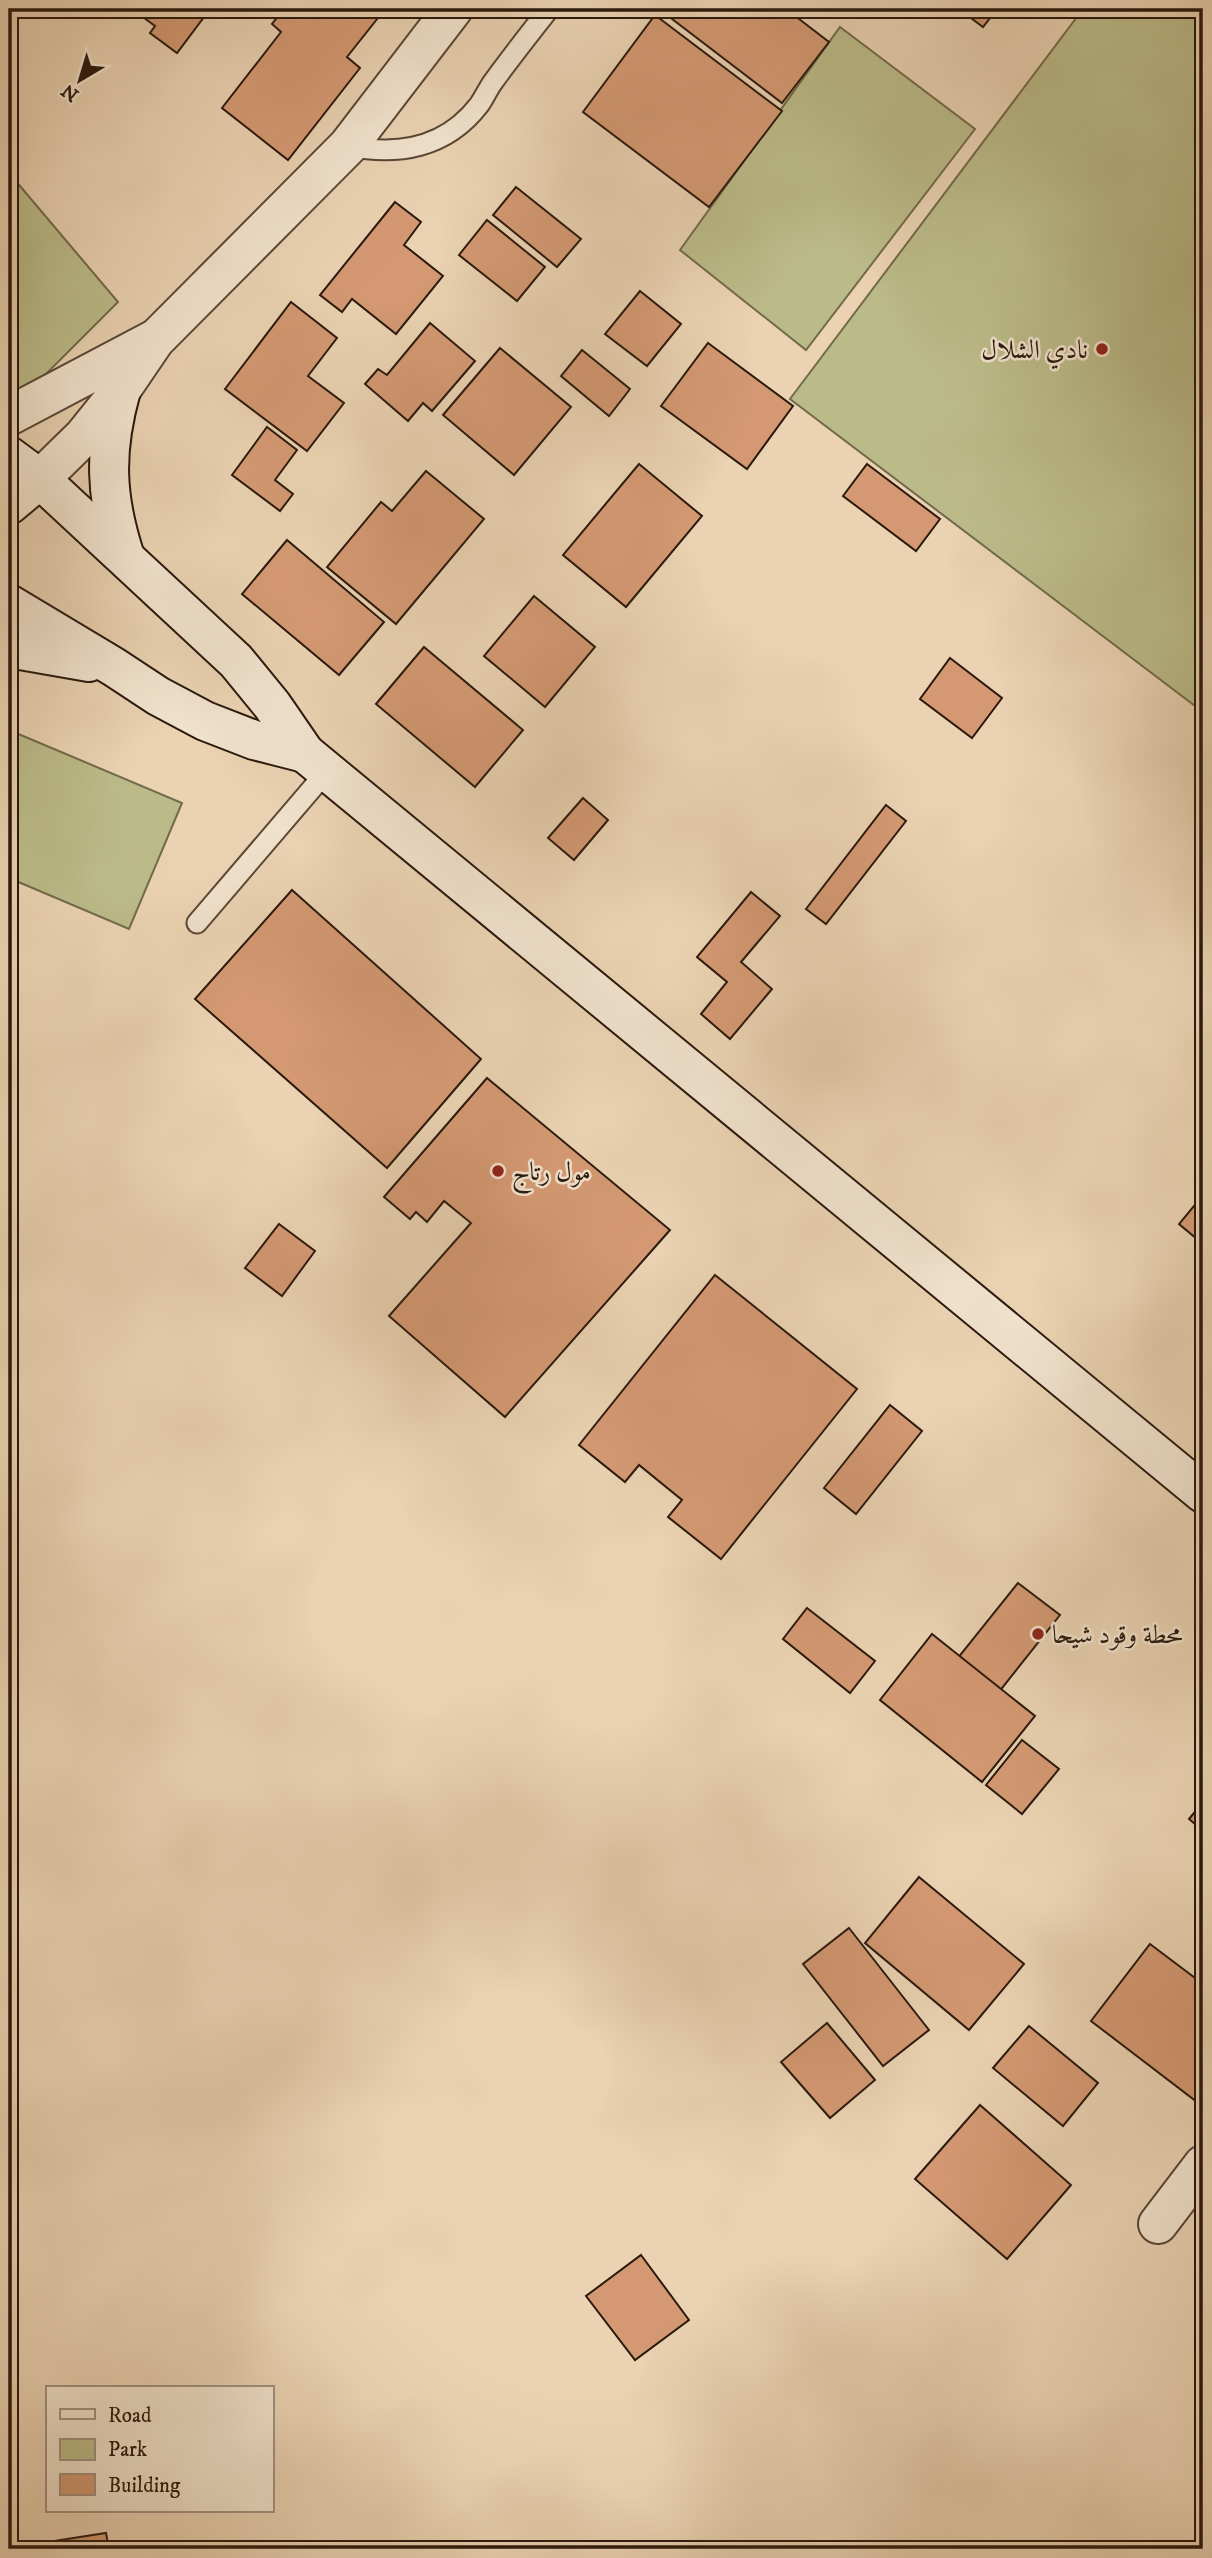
<svg xmlns="http://www.w3.org/2000/svg" width="1212" height="2558" viewBox="0 0 1212 2558" font-family="'IM FELL DW Pica',Amiri,serif">
<rect width="100%" height="100%" fill="#ead2b2"/>
<filter id="stains"><feTurbulence type="fractalNoise" baseFrequency=".00286" numOctaves="4"/><feColorMatrix values="0 0 0 0 .2 0 0 0 0 .09 0 0 0 0 .02 0 0 0 .5 -.17"/></filter>
<radialGradient id="worn" r=".72"><stop offset=".6" stop-color="#630" stop-opacity="0"/><stop offset="1" stop-color="#630" stop-opacity=".3"/></radialGradient>
<!-- green -->
<g fill="#bbbb89" stroke="#726a4b" stroke-width="2">
<polygon points="1083,9 1203,9 1203,712 790,399"/>
<polygon points="840,27 975,129 806,350 680,250"/>
<polygon points="9,173 118,302 33,387 9,402"/>
<polygon points="9,730 182,803 129,929 9,878"/>
</g>
<!-- building -->
<g fill="#d49973" stroke="#2a190d" stroke-width="2">
<polygon points="132,9 210,9 177,53 150,33 155,26"/>
<polygon points="284,9 385,9 347,57 360,68 288,160 222,108 281,32 272,24"/>
<polygon points="659,9 786,9 829,42 782,103"/>
<polygon points="959,9 997,9 983,27"/>
<polygon points="655,15 782,111 709,207 583,112"/>
<polygon points="516,187 581,239 557,267 493,215"/>
<polygon points="395,202 421,222 404,245 443,276 396,334 352,299 342,312 320,295"/>
<polygon points="487,220 545,267 517,301 459,255"/>
<polygon points="640,291 681,324 647,366 605,334"/>
<polygon points="291,302 337,338 308,376 344,403 307,451 225,389"/>
<polygon points="430,323 475,361 432,411 423,403 408,421 365,384 378,369 387,375"/>
<polygon points="708,343 793,406 747,469 661,406"/>
<polygon points="500,348 571,407 514,475 443,415"/>
<polygon points="582,350 630,389 609,416 561,376"/>
<polygon points="267,427 297,450 275,480 293,494 280,511 232,475"/>
<polygon points="639,464 702,516 626,607 563,555"/>
<polygon points="867,464 940,519 916,551 843,496"/>
<polygon points="426,471 484,519 396,624 327,567 381,502 392,511"/>
<polygon points="287,540 384,622 339,675 242,594"/>
<polygon points="534,596 595,647 545,707 484,656"/>
<polygon points="424,647 523,730 475,787 376,704"/>
<polygon points="950,658 1002,698 972,738 920,699"/>
<polygon points="583,798 608,820 574,860 548,838"/>
<polygon points="886,805 906,821 826,924 806,909"/>
<polygon points="292,890 481,1059 387,1168 195,999"/>
<polygon points="751,892 780,916 741,962 772,989 730,1039 701,1014 727,982 697,957"/>
<polygon points="487,1078 670,1230 505,1417 389,1316 471,1223 444,1201 427,1222 416,1212 410,1219 384,1197"/>
<polygon points="1203,1195 1203,1244 1179,1224"/>
<polygon points="279,1224 315,1251 282,1296 245,1268"/>
<polygon points="715,1275 857,1389 721,1559 668,1517 682,1500 639,1465 625,1482 579,1445"/>
<polygon points="890,1405 922,1431 856,1514 824,1488"/>
<polygon points="1018,1583 1060,1615 987,1707 945,1674"/>
<polygon points="807,1608 875,1661 850,1693 783,1639"/>
<polygon points="932,1634 1035,1716 982,1782 880,1700"/>
<polygon points="1022,1740 1059,1769 1022,1814 986,1785"/>
<polygon points="1203,1802 1203,1831 1189,1819"/>
<polygon points="919,1877 1024,1964 969,2030 865,1943"/>
<polygon points="849,1928 929,2030 883,2066 803,1964"/>
<polygon points="1150,1944 1203,1984 1203,2093 1197,2102 1091,2021"/>
<polygon points="827,2023 875,2080 830,2118 781,2062"/>
<polygon points="1029,2026 1098,2083 1063,2126 993,2068"/>
<polygon points="980,2105 1071,2185 1007,2259 915,2179"/>
<polygon points="641,2255 689,2320 635,2360 586,2296"/>
<polygon points="106,2533 109,2549 9,2549 9,2548"/>
</g>
<g fill="none" stroke-linecap="round" stroke-linejoin="round">
<defs>
<g id="service">
<path d="M348,146C398,156 446,148 479,105C484,98 488,89 493,82C511,57 530,33 549,9"/>
<polyline points="197,923 327,771"/>
</g>
<polyline id="minor" points="1158,2224 1203,2165"/>
<g id="tertiary">
<polyline points="9,416 153,340"/>
<polyline points="40,479 84,436 121,390 155,340 348,146 453,9"/>
</g>
<g id="secondary">
<path d="M121,390C104,451 105,496 125,557"/>
<polyline points="9,456 40,479 236,661 272,705 305,753 1203,1493"/>
<polyline points="9,505 40,479"/>
<polyline points="9,604 114,667 158,696 205,721 254,740 305,753"/>
<polyline points="9,648 89,662"/>
</g>
</defs>
<!-- service casing -->
<use href="#service" stroke="#5a4736" stroke-width="23"/>
<!-- minor casing -->
<use href="#minor" stroke="#5a4736" stroke-width="42"/>
<!-- tertiary casing -->
<use href="#tertiary" stroke="#5a4736" stroke-width="42"/>
<!-- secondary casing -->
<use href="#secondary" stroke="#2a190d" stroke-width="42"/>
<!-- service -->
<use href="#service" stroke="#f1e2cd" stroke-width="19"/>
<!-- minor -->
<use href="#minor" stroke="#f1e2cd" stroke-width="38"/>
<!-- tertiary -->
<use href="#tertiary" stroke="#f1e2cd" stroke-width="38"/>
<!-- secondary -->
<use href="#secondary" stroke="#f1e2cd" stroke-width="38"/>
</g>
<!-- markers -->
<g fill="#8f2418" stroke="#f1e2cd" stroke-width="2.5">
<circle cx="1102" cy="349" r="7"/>
<circle cx="498" cy="1171" r="7"/>
<circle cx="1038" cy="1634" r="7"/>
</g>
<g text-anchor="middle" stroke-width="5" stroke-linejoin="round" paint-order="stroke">
<!-- poi labels -->
<g font-size="26" fill="#2a190d" stroke="#f1e2cd" text-anchor="start">
<text x="1088" y="358" text-anchor="end">نادي الشلال</text>
<text x="512" y="1180">مول رتاج</text>
<text x="1052" y="1643">محطة وقود شيحا</text>
</g>
</g>
<!-- margin -->
<rect width="1212" height="2558" fill="none" stroke="#ead2b2" stroke-width="35"/>
<rect x="10" y="10" width="1191" height="2537" fill="none" stroke="#2a190d" stroke-width="3.5"/>
<rect x="18" y="18" width="1177" height="2523" fill="none" stroke="#2a190d" stroke-width="2"/>
<!-- legend -->
<rect x="46" y="2386" width="228" height="126" fill="#f1e2cd" stroke="#a19280" stroke-width="2"/>
<rect x="60" y="2409" width="35" height="10" fill="#f1e2cd" stroke="#a19280" stroke-width="2"/>
<text x="108" y="2422" font-size="21" fill="#2a190d">Road</text>
<rect x="60" y="2439" width="35" height="21" fill="#bbbb89" stroke="#a19280" stroke-width="2"/>
<text x="108" y="2456" font-size="21" fill="#2a190d">Park</text>
<rect x="60" y="2474" width="35" height="21" fill="#d49973" stroke="#a19280" stroke-width="2"/>
<text x="108" y="2492" font-size="21" fill="#2a190d">Building</text>
<!-- north arrow -->
<g transform="translate(80 80) rotate(218)" stroke="#f1e2cd" stroke-width="5" paint-order="stroke">
<path d="M0-5L12 26L0 18L-12 26Z" fill="#2a190d"/>
<text y="-10" font-size="19" font-weight="bold" text-anchor="middle" fill="#2a190d">N</text>
</g>
<rect width="100%" height="100%" filter="url(#stains)"/>
<rect width="100%" height="100%" fill="url(#worn)"/>
</svg>
